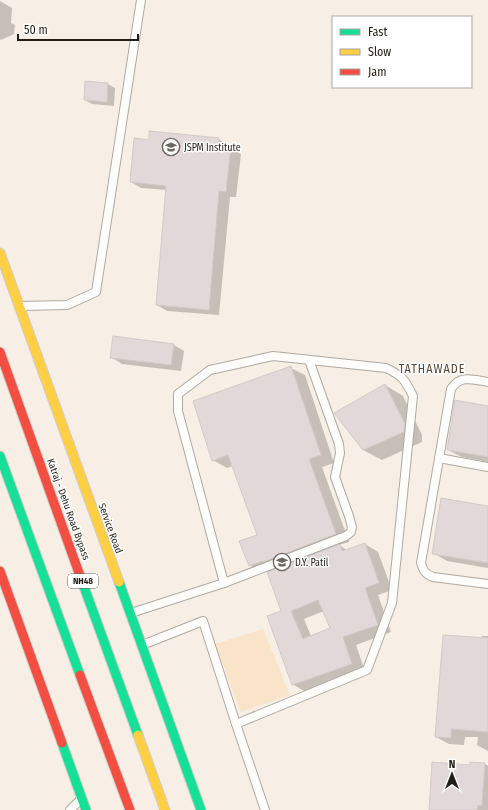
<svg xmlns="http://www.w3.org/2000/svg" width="488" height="810" viewBox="0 0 488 810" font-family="'Fira Sans Condensed',sans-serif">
<rect width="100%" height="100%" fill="#f7efe6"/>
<!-- green -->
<polygon fill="#f9e4ca" points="263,629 290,695 241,712 215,644"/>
<!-- shadow -->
<g fill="#0003" fill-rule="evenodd">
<polygon points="0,1 12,8 11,23 15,25 14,34 1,40 0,39"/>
<polygon points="86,82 108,84 115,88 114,106 92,104 85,100"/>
<polygon points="218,139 229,145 229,148 241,154 236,197 230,197 219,315 167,311 157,305 167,190 141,188 131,182 149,141"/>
<polygon points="174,345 184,351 181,371 122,364 111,357"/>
<path d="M291,368L305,375L334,463L322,467L349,542L339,545L347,550L365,544L378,552L392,590L378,595L391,632L356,645L365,671L306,692L292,684L282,612L268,571L263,573L249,565L258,536L233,466L227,468L213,460ZM324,611L331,629L311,636L304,619Z"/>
<polygon points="385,385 403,396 422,435 422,442 382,460 363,450"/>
<polygon points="488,407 488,462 462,457 448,450"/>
<polygon points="488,507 488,568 447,561 433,553"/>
<polygon points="482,636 488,636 488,751 477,745 478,737 465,737 464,745 449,744 436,737"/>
<polygon points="471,763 485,764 488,766 488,810 429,810 471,766"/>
</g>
<!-- building -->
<g fill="#e1d8d7" stroke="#d2cac8" fill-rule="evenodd">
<polygon points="85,81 108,83 107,102 84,100"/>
<polygon points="149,131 219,138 218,146 231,147 226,192 219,191 209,310 156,305 166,186 130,182 134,138 149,140"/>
<polygon points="113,336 174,344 171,365 110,358"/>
<polygon points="291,366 321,455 309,459 336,534 263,562 263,561 249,566 239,541 257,535 228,455 212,461 193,401"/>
<polygon points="385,384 405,424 404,432 363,450 334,413"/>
<polygon points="455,400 488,406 488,457 447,450"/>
<polygon points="441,498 488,506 488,563 432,554"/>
<path d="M365,543L379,583L365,588L378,625L343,637L352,664L292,685L267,616L281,611L267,572L340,544L342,551ZM318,600L330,628L303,639L291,611Z"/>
<polygon points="443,635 488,638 488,732 451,729 451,738 435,737"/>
<polygon points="432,762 470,765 470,762 485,763 482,806 478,805 477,810 429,810"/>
</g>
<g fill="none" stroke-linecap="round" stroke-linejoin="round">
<defs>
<g id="lane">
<polyline points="21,306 67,305 96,292 141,0"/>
<path d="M488,382C473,380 461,374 451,389L421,563C423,570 425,574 433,577L488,584"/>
<polyline points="439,458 488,467"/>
<polyline points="224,583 346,536 351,532 352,527 349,516 335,477 340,453 339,444 309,360"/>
<path d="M131,613L224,583L178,411V394L210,370L273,356L386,368C403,376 405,380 413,396L392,603L367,670L236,724L203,621L142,645"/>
<polyline points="236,724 265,810"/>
<polyline points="70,810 81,799"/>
</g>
<g id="fast">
<polyline points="0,456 80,675"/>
<polyline points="79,573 138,735"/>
<polyline points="119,582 201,810"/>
<polyline points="62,743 86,810"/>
</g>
<g id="slow">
<polyline points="0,253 119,582"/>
<polyline points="138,735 165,810"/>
</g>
<g id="jam">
<polyline points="0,352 79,573"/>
<polyline points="0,571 62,743"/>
<polyline points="80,675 130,810"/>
</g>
</defs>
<!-- lane casing -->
<use href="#lane" stroke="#b0a9a1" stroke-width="10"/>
<!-- fast casing -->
<use href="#fast" stroke="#d0ccc7" stroke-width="11"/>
<!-- slow casing -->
<use href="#slow" stroke="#d0ccc7" stroke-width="11"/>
<!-- jam casing -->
<use href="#jam" stroke="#d0ccc7" stroke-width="11"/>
<!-- lane -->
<use href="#lane" stroke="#fefdfb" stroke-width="8"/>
<!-- fast -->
<use href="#fast" stroke="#16e098" stroke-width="9"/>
<!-- slow -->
<use href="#slow" stroke="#ffcf43" stroke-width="9"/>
<!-- jam -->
<use href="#jam" stroke="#f24e42" stroke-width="9"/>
</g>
<!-- icons -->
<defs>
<symbol id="university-ring" viewBox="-11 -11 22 22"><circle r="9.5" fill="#fff" stroke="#6d665e" stroke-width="1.5"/><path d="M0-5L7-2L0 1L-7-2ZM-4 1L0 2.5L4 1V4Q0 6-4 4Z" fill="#6d665e"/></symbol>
</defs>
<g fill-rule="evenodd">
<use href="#university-ring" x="161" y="137" width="20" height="20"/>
<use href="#university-ring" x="272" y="552" width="20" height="20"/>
</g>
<g text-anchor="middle" stroke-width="3" stroke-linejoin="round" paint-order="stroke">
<!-- shield labels -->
<rect fill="#fff" stroke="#65615b" stroke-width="1" x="68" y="574" width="30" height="14" rx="3"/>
<g font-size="9" font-weight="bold" fill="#231d15">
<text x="83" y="584">NH48</text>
</g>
<!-- poi labels -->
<g font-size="10" fill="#231d15" stroke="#fff" text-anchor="start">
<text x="184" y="151">JSPM Institute</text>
<text x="295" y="566">D.Y. Patil</text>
</g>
<!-- street labels -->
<g font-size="10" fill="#231d15" stroke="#fff">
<text transform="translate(69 509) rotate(70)" y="4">Katraj - Dehu Road Bypass</text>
<text transform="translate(111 528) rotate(70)" y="4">Service Road</text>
</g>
<!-- quarter labels -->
<g font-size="12" letter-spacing="1" fill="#584a38" stroke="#fff">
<text x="432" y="373">TATHAWADE</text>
</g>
</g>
<!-- legend -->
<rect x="332" y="16" width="140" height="72" fill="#ffffff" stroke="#a7a5a1"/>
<rect x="340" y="29" width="20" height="6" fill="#16e098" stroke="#a7a5a1"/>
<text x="368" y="36" font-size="12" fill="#231d15">Fast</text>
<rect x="340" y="49" width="20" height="6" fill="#ffcf43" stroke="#a7a5a1"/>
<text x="368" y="56" font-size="12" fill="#231d15">Slow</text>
<rect x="340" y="69" width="20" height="6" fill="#f24e42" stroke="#a7a5a1"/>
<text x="368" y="76" font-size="12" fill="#231d15">Jam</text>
<!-- north arrow -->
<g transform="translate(452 774)" stroke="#ffffff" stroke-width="3" paint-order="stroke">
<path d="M0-3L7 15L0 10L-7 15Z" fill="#231d15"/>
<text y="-6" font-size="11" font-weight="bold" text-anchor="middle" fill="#231d15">N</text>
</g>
<!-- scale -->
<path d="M18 34v6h120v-6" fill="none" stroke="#231d15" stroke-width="2"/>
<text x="24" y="34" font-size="12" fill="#231d15" stroke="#ffffff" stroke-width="3" paint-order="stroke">50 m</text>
</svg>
